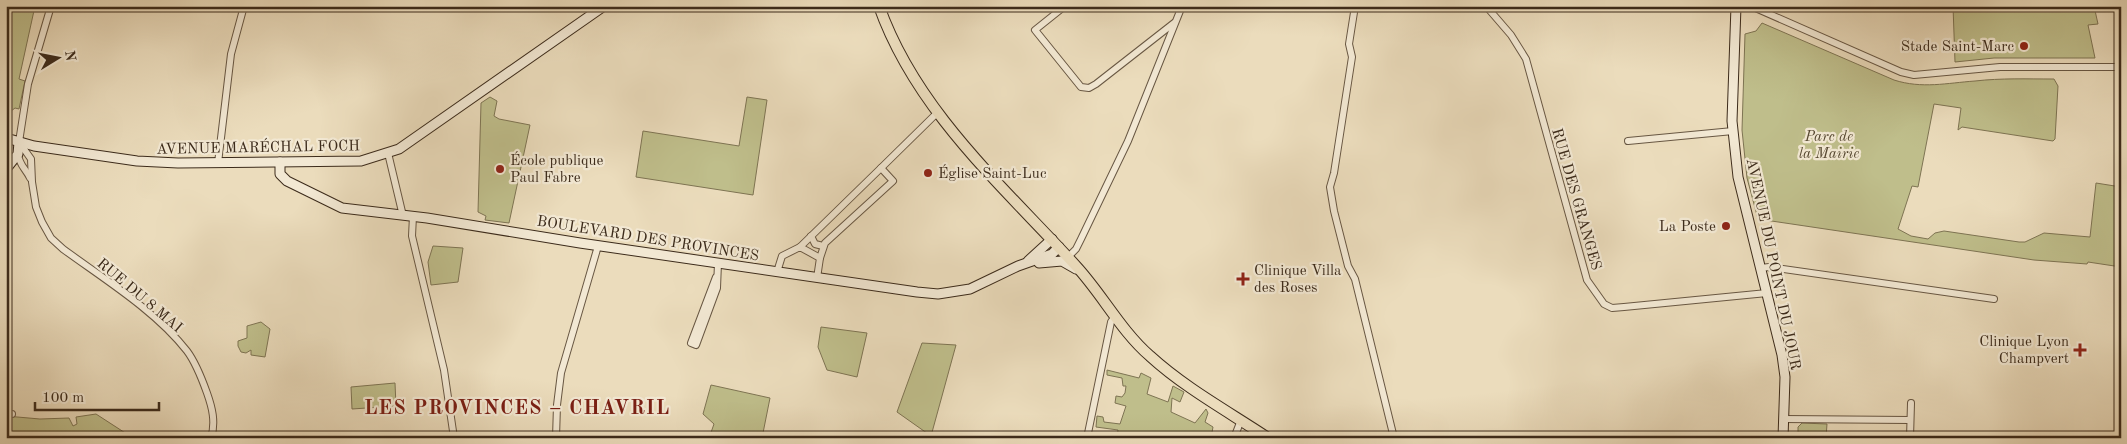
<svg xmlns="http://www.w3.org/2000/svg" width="2127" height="444" viewBox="0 0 2127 444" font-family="'Old Standard TT',serif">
<rect width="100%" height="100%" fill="#ebdcbc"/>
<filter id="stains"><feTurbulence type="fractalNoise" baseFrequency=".004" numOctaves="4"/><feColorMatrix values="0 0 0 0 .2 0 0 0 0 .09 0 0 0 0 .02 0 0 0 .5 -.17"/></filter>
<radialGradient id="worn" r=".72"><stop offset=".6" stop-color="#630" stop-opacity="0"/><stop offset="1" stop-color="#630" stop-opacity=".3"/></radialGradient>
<!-- green -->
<g fill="#bfbe8b" stroke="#7e7453">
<polygon points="6,6 35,6 19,79 25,81 19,109 15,108 6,115"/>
<polygon points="1953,6 2094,6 2098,24 2088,25 2095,58 1994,58 1955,62"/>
<path d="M1762,23L1894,80C1922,89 1947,83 1975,81C2001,78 2027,79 2054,79L2058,86L2055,139L2053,141L1962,127L1958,130L1961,108L1934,104L1918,187L1912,186L1898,229L1911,236L1928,239L1935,233L1944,231L2019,242H2025L2044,233L2090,237L2096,183L2121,187V267L2088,262L2087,264L2034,260L1758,219L1747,178L1742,130L1745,34L1756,31Z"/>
<polygon points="490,97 497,101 494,116 499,119 530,125 509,223 485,220 486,216 478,212 481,103"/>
<polygon points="747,97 767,100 753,195 636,177 643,131 739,146"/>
<polygon points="433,246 463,248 458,282 431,285 428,262"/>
<polygon points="261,322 270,329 265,357 251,355 251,350 246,353 241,352 238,346 238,341 247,338 247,326"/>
<polygon points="821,327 867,333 857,377 827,370 818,347"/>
<polygon points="922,343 956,345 931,436 897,412"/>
<polygon points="1107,370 1139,378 1141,373 1151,378 1147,394 1168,402 1173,386 1184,392 1180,402 1172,398 1171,412 1195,423 1206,409 1208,413 1205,422 1213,427 1211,438 1117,438 1118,430 1096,427 1097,416 1103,417 1104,422 1120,424 1126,406 1115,403 1116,396 1122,397 1125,393 1126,386 1123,386 1122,378 1107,375"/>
<polygon points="395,383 396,406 352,409 351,387"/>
<polygon points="711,385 770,398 762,438 709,438 714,424 703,414"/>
<polygon points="96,414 133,438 6,438 6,416 40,419 69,418 73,426 77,424 76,417"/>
<polygon points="1802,423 1827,424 1826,438 1798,438 1798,427"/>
</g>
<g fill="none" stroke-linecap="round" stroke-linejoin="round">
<defs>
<g id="street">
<path d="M51,6L28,84L19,142L31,159L32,182L36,207L42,222L51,238L63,249C104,279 156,311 187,351C196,363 202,379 207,393C212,407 216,422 211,438"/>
<polyline points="1065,6 1035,30 1081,87 1089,88 1096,84 1174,23"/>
<polyline points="1355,6 1349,44 1352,57 1334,173 1330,187 1334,211 1348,266 1355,279 1394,438"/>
<polyline points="1486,6 1511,35 1526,59 1587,280 1604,304 1612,308 1624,307 1767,293"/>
<polyline points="1751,6 1901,72 1914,75 2000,67 2121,67"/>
<polyline points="1628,141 1733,131"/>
<polyline points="388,153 403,216"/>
<path d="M18,154C19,165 26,169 30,178"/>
<polyline points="218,163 231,54 244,6"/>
<polyline points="881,168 937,113"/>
<polyline points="413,216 412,236 444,370 454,438"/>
<polyline points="811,236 815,244 823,246"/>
<polyline points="800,247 881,168 893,181 825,243 820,258"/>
<polyline points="1068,257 1076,249 1081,239 1128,141 1182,6"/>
<polyline points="1761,268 1769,267 1994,299"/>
<polyline points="777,272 782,256 800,247 820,258 817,278"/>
<polyline points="716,277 691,343 696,345 717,288 718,263"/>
<polyline points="6,414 12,414"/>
<polyline points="1783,419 1910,420"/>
<polyline points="556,438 557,405 561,373 598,246"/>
<polyline points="1087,438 1111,322 1115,316"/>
<polyline points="1234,438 1241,420"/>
<polyline points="1910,438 1911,403"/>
</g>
<g id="secondary">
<polyline points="1736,6 1732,121 1738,177 1782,355 1785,377 1783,438"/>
<polyline points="6,138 34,146 137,161 178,163 361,161 399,149 604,6"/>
<polyline points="280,162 280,174 287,181 342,208 427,218 580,243 917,292 938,294 970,289 1018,266 1052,254 1059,247"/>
<polyline points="6,169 18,154 19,142"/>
<polyline points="1028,261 1052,239"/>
<polyline points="1039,263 1062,261 1076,269"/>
</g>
<path id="primary" d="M879,6C916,111 1003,186 1076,266C1102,294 1121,331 1150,356C1185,388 1229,412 1268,438"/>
</defs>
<!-- street casing -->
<use href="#street" stroke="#685743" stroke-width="8"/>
<!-- secondary casing -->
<use href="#secondary" stroke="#3c2b1b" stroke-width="11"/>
<!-- primary casing -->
<use href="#primary" stroke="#3c2b1b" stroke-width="12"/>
<!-- street -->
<use href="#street" stroke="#f2e8d3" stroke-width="6"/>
<!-- secondary -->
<use href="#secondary" stroke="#f2e8d3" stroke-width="9"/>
<!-- primary -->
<use href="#primary" stroke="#ebdcbc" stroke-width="10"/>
</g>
<!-- markers -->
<g fill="#8f2418" stroke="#f2e8d3" stroke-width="2">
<circle cx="2024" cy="46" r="5"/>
<circle cx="500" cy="169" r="5"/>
<circle cx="928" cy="173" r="5"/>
<circle cx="1726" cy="226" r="5"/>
<path d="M1240.5 271.5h5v5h5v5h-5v5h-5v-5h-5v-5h5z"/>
<path d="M2077.5 342.5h5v5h5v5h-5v5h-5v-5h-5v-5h5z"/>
</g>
<g text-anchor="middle" stroke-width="4.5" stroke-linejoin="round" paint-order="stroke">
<!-- poi labels -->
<g font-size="15" fill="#3c2b1b" stroke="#f2e8d3" text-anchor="end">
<text x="2014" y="51">Stade Saint-Marc</text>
<text x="510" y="165" text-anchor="start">École publique<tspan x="510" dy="17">Paul Fabre</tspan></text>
<text x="938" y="178" text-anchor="start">Église Saint-Luc</text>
<text x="1716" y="231">La Poste</text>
<text x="1254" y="275" text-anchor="start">Clinique Villa<tspan x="1254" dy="17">des Roses</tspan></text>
<text x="2069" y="346">Clinique Lyon<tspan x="2069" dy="17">Champvert</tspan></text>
</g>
<!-- park labels -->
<g font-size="15" font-style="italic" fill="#564831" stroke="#f2e8d3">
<text x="1829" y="141">Parc de<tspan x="1829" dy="17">la Mairie</tspan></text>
</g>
<!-- street labels -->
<g font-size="15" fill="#3c2b1b" stroke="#f2e8d3">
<text transform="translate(258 147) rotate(-1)" y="5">AVENUE MARÉCHAL FOCH</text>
<text transform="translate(1577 199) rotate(74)" y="5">RUE DES GRANGES</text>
<text transform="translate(648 238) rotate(9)" y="5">BOULEVARD DES PROVINCES</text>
<text transform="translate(1774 264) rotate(78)" y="5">AVENUE DU POINT DU JOUR</text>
<text transform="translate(140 295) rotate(40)" y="5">RUE DU 8 MAI</text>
</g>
<!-- district labels -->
<g font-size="20" font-weight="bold" letter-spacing="1" fill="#7a1f14" stroke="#f2e8d3">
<text x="517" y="414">LES PROVINCES – CHAVRIL</text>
</g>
</g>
<!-- margin -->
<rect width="2127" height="444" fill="none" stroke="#ebdcbc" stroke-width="25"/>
<rect x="8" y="8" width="2112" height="429" fill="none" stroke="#3c2b1b" stroke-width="2.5"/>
<rect x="12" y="12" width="2102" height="419" fill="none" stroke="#3c2b1b"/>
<!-- north arrow -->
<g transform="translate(58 58) rotate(80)" stroke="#f2e8d3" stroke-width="4" paint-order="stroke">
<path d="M0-4L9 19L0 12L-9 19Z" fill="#3c2b1b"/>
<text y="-8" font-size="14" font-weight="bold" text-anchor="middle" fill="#3c2b1b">N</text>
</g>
<!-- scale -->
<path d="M35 402v8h124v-8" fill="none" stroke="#3c2b1b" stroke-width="2.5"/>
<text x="42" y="402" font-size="15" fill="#3c2b1b" stroke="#f2e8d3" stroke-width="4" paint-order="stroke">100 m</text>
<rect width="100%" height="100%" filter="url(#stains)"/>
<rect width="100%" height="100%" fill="url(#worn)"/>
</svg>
